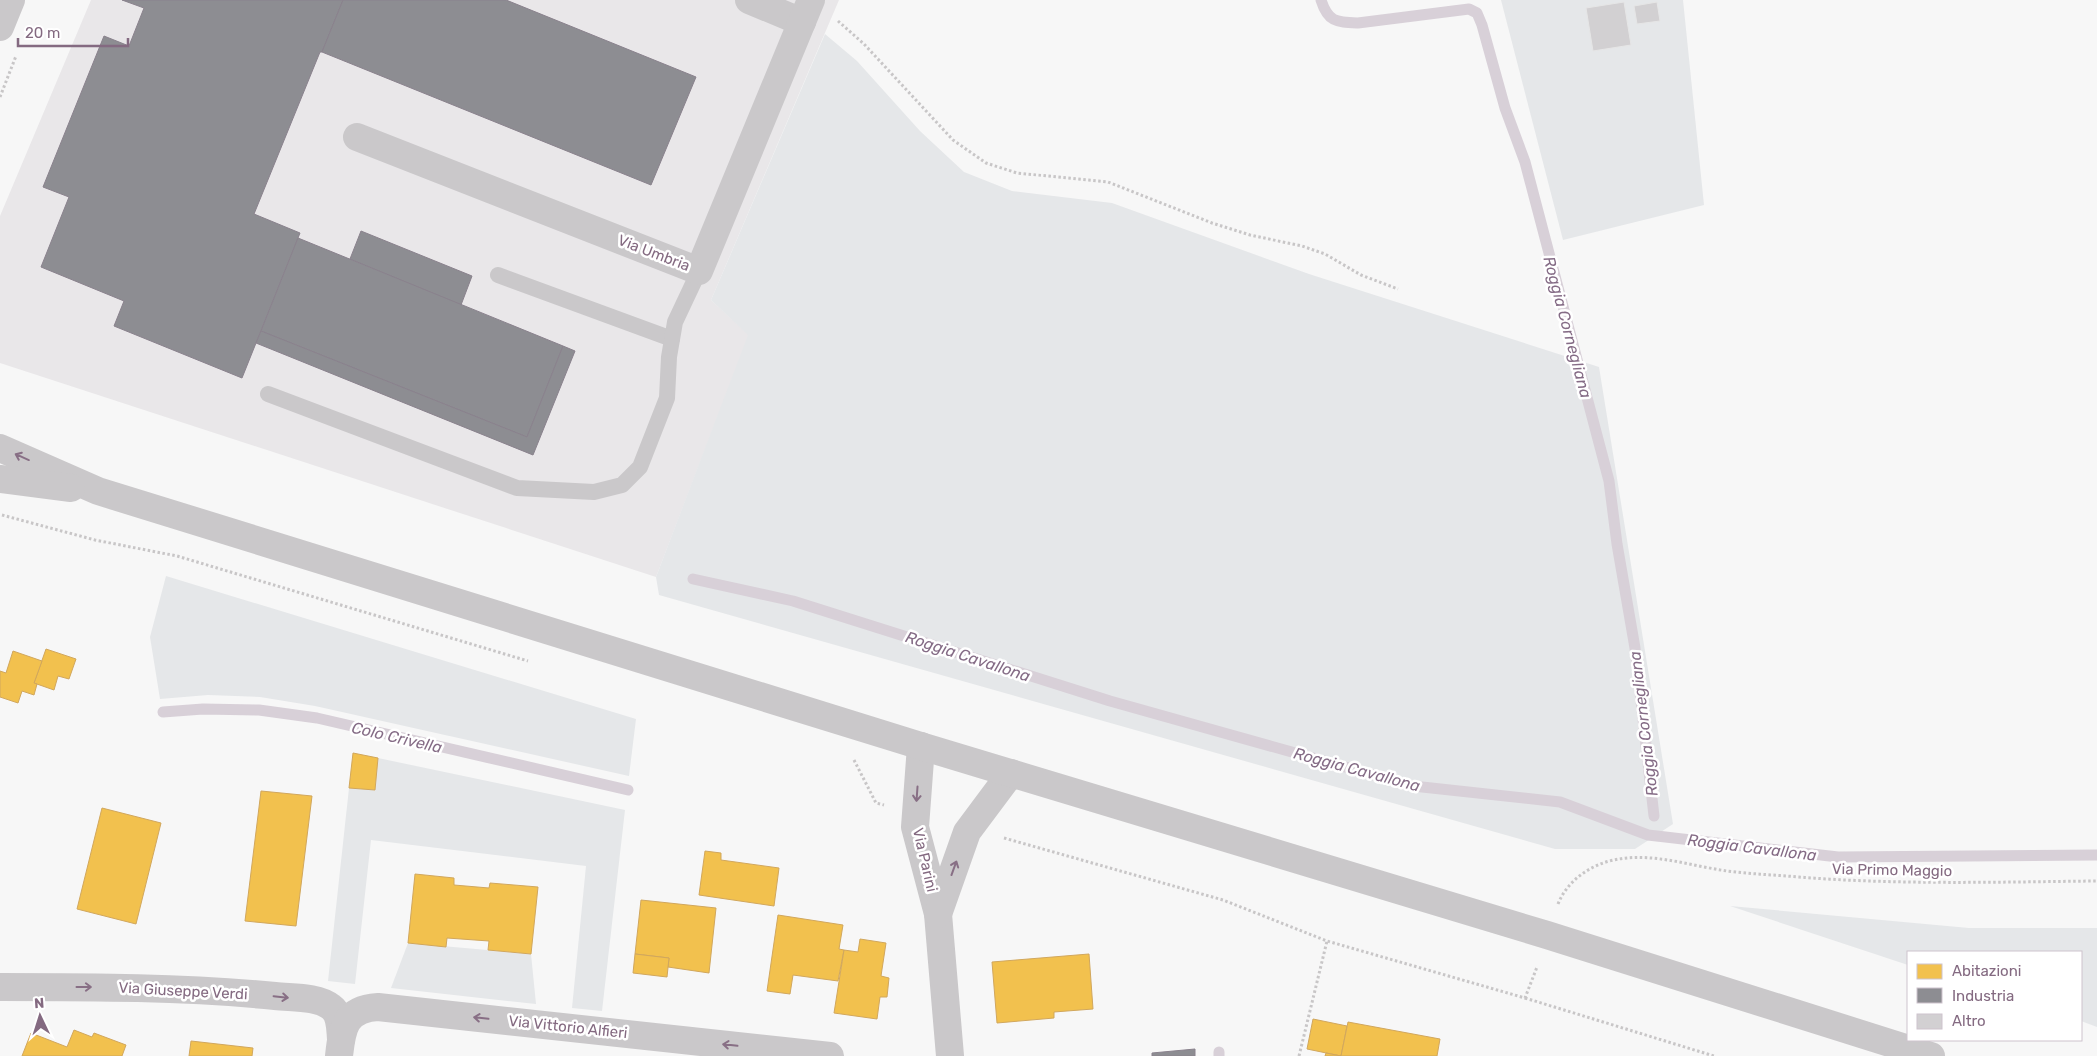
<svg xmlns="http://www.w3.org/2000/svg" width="2097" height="1056" viewBox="0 0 2097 1056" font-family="Rubik,sans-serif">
<rect width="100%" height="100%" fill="#f7f7f7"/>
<!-- built -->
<polygon fill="#e9e7e9" points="91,0 839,0 711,300 749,335 656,577 0,363 0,216"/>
<!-- green -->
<g fill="#e5e7e9">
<polygon points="1501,0 1683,0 1704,205 1563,240"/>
<polygon points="825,34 857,61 920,131 964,172 1012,191 1112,203 1309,274 1599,367 1673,824 1635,849 1555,849 659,595 656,577 748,335 711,300"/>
<polygon points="166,576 636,719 629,776 315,706 260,697 208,695 160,699 150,637"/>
<polygon points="378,758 625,810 602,1011 572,1008 586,866 371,840 355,984 328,981 349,788 375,790"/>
<polygon points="1730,906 1969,928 2097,928 2097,1027 2081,1021 2081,952 1908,952 1908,965"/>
<polygon points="408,943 531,954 536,1004 391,988"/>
</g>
<!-- homes -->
<g fill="#f2c14e" stroke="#d1a75d">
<polygon points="46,649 76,659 69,679 58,676 54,690 34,683"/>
<polygon points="13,651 42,661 34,683 37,684 34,695 22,691 18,703 0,697 0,671 6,673"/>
<polygon points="353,753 378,758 375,790 349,788"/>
<polygon points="261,791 312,796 296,926 245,921"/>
<polygon points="102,808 161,823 136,924 77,909"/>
<polygon points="705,851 721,853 721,860 779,868 774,906 699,895"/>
<polygon points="415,874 454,878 454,885 489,888 490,883 538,887 531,954 488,950 489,941 447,938 446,947 408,943"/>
<polygon points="641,900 716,908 709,973 668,967 669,958 635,954"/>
<polygon points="778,915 843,925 839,949 844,950 838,981 793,975 790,994 767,991"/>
<polygon points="860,939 886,943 881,976 889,978 887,997 880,997 877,1019 834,1013 844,950 858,952"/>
<polygon points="635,954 669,958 667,977 633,973"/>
<polygon points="1089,954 1093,1009 1054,1012 1054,1018 997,1023 992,962"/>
<polygon points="1313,1019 1347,1026 1341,1056 1307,1049"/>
<polygon points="1348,1022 1440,1039 1437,1056 1325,1056 1326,1053 1341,1056"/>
<polygon points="74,1030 92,1037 94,1033 126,1045 122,1056 22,1056 31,1033 67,1047"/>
<polygon points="191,1041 253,1048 252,1056 189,1056"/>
</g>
<!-- industry -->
<g fill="#8d8d92" stroke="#8a828d">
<polygon points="122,0 343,0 322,52 320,52 254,214 300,233 242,378 114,326 124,301 41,267 69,197 43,187 104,36 129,46 144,8"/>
<polygon points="343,0 506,0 696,77 651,185 322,52"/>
<polygon points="361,231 472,276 461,305 350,259"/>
<polygon points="298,238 563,346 527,437 261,331"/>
<polygon points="261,331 527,437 563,346 575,351 533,455 256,343"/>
<polygon points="1195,1049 1195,1056 1152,1056 1152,1053"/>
</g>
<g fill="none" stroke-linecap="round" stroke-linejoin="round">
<!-- stream -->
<g stroke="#d8d0d8" stroke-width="11">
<path d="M1321,0C1328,22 1336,22 1358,23L1469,9L1477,13L1482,25L1505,108L1525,162L1609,481L1617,544L1635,648L1654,816"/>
<polyline points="693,579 793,601 1110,701 1413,786 1560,802 1648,835 1838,857 2097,855"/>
<polyline points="163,712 203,709 259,710 317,718 628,790"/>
<polyline points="1219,1052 1219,1056"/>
</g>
</g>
<!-- building -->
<g fill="#d2d0d2" stroke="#e6e6e6">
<polygon points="1624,2 1631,45 1593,51 1586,8"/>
<polygon points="1657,2 1660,21 1637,24 1634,6"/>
</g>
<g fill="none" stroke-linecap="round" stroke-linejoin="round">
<!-- path -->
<g stroke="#c8c6c7" stroke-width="3" stroke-dasharray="2.5 2.5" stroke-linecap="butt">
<polyline points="838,21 864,44 953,140 986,163 1017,173 1108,182 1212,223 1250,235 1302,246 1325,254 1361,275 1398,289"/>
<polyline points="0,97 16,56"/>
<polyline points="2,515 95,540 177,556 528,661"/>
<polyline points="854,760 876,803 884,805"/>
<polyline points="1004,838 1223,900 1327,941 1525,998 1537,967"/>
<path d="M1558,904C1568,879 1593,863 1619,859C1654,853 1692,866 1727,871C1751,874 1775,875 1799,877C1898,885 1997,882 2097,881"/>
<polyline points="1525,998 1714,1056"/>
<polyline points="1299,1056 1327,941"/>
</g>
<!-- service -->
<g stroke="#cac8ca" stroke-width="16">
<polyline points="498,275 672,339"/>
<polyline points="268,394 517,488 594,492 622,485 640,467 667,398 669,357 675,322 699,271"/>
</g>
<!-- minor -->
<g stroke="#cac8ca" stroke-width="28">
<polyline points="749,0 802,22"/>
<polyline points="357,137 699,271 811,0"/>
<polyline points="921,746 915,827 938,914 950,1056"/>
<polyline points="938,914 967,832 1011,773"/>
<path d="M0,987C92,987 184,987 275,996C292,998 317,996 331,1007C341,1014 340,1028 341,1039"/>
<path d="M339,1056C342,1028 345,1009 378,1007L830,1056"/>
</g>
<!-- tertiary -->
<g stroke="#cac8ca" stroke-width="28">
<polyline points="0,27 11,0"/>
<polyline points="0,448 98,491 921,746 1547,935 1931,1056"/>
<polyline points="0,479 71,488"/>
</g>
</g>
<!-- one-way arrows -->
<defs><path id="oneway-shaft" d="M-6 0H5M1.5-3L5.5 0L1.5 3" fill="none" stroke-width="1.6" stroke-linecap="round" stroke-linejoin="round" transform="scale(1.25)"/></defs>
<g stroke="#886f85">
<use href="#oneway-shaft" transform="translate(22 457) rotate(-156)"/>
<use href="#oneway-shaft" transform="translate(917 794) rotate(94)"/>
<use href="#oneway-shaft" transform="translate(954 868) rotate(-70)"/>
<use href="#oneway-shaft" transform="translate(84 987)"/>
<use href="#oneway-shaft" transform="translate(281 997) rotate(6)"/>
<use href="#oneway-shaft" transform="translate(481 1018) rotate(-174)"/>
<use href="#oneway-shaft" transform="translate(730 1045) rotate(-174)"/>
</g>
<g text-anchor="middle" stroke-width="5" stroke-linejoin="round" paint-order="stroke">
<!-- street labels -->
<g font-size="15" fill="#846a81" stroke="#fff">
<text transform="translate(654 253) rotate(21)" y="5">Via Umbria</text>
<text transform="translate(925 860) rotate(77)" y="5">Via Parini</text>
<text transform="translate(1892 870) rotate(1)" y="5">Via Primo Maggio</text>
<text transform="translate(183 991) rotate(3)" y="5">Via Giuseppe Verdi</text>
<text transform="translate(568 1027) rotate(6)" y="5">Via Vittorio Alfieri</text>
</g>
<!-- water labels -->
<g font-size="16" font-style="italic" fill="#856c86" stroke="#fff">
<text transform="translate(1568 327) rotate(75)" y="6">Roggia Cornegliana</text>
<text transform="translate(968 656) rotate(18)" y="6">Roggia Cavallona</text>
<text transform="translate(1643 724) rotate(-97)" y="6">Roggia Cornegliana</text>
<text transform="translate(397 737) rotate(13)" y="6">Colo Crivella</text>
<text transform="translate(1357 769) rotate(15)" y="6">Roggia Cavallona</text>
<text transform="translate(1752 847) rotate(7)" y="6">Roggia Cavallona</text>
</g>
</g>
<!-- legend -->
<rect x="1907" y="951" width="175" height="90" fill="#ffffff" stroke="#cec3cd"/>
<rect x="1917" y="964" width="25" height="15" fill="#f2c14e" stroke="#cec3cd"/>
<text x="1952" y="976" font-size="15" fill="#846a81">Abitazioni</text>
<rect x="1917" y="988" width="25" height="15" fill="#8d8d92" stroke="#cec3cd"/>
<text x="1952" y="1001" font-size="15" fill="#846a81">Industria</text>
<rect x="1917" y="1014" width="25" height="15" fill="#d2d0d2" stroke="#cec3cd"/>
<text x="1952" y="1026" font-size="15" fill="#846a81">Altro</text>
<!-- north arrow -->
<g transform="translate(40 1016) rotate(356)" stroke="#ffffff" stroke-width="4" paint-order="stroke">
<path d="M0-4L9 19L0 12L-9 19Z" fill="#846a81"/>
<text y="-8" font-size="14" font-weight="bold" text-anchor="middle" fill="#846a81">N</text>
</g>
<!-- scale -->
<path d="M18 38v8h110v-8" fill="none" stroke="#846a81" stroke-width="2.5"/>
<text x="25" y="38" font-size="15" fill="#846a81" stroke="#ffffff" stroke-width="4" paint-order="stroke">20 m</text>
</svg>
